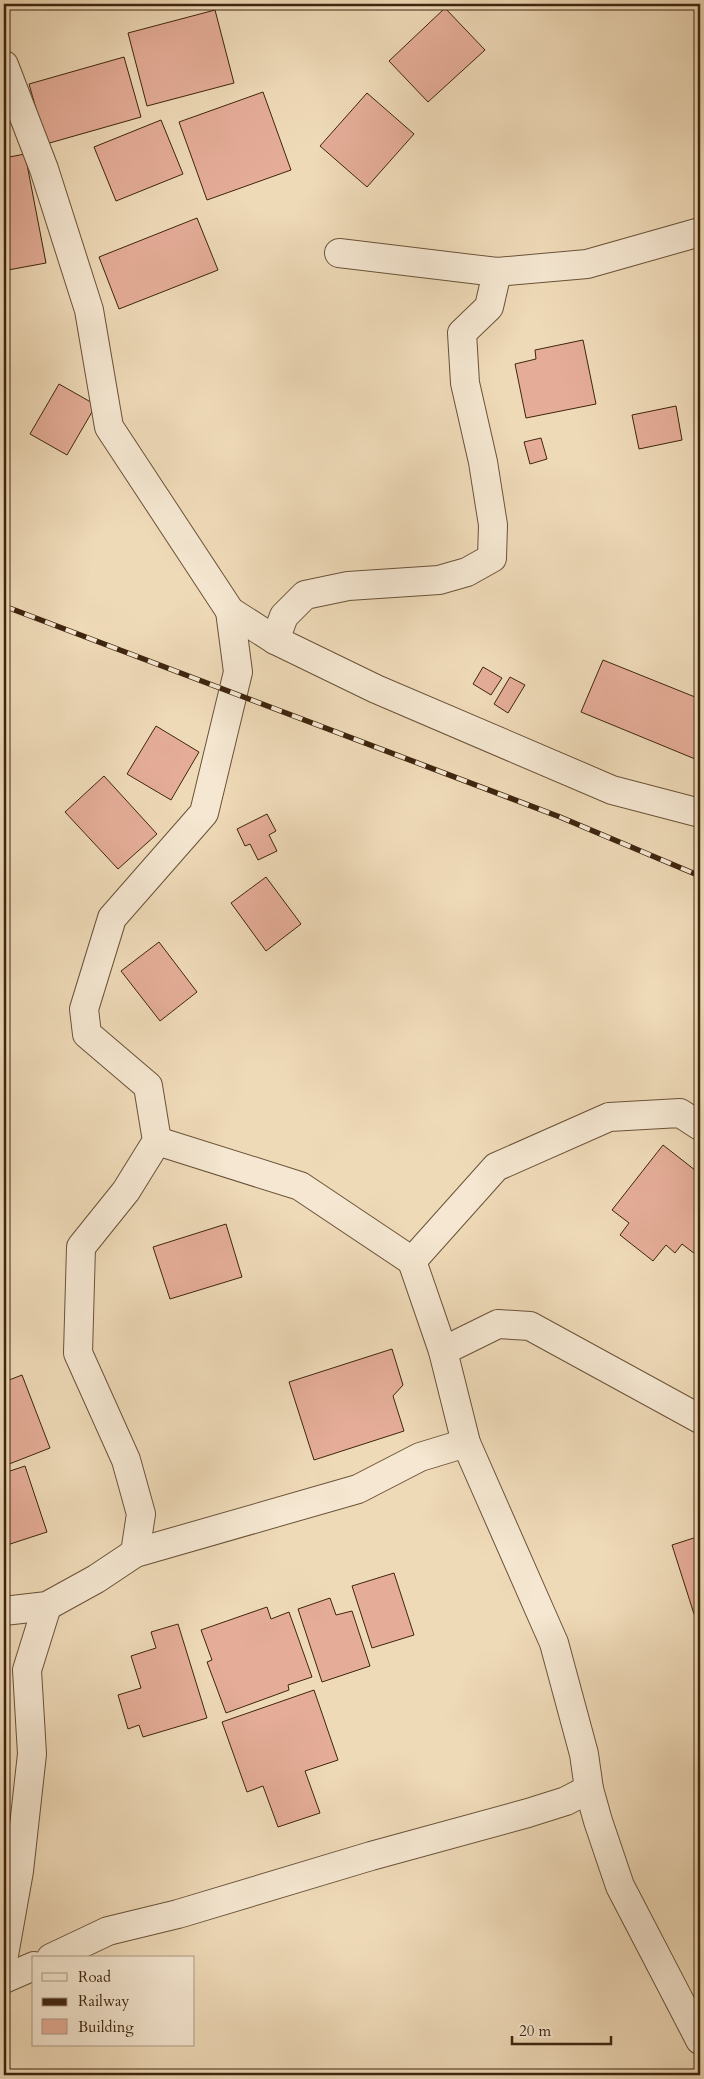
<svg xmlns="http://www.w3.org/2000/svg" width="704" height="2079" viewBox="0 0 704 2079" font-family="Cardo,serif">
<rect width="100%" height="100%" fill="#efdab8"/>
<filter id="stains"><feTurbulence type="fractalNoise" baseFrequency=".004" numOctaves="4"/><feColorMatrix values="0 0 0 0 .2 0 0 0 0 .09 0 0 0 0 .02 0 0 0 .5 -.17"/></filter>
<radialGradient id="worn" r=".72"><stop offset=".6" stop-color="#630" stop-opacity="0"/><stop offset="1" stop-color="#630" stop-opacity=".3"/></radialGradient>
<!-- building -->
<g fill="#e5ad98" stroke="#3e250e">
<polygon points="445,8 485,50 428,102 389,61"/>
<polygon points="215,10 234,83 147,106 128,33"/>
<polygon points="124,57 141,117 46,144 29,84"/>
<polygon points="263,92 291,170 207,200 179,122"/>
<polygon points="367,93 414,134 367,187 320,146"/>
<polygon points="161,120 183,174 116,201 94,147"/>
<polygon points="25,154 46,263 8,270 4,249 4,158"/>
<polygon points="197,218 218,270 119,309 99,257"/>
<polygon points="583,340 596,404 526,418 515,364 536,359 535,350"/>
<polygon points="59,384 96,405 67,455 30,434"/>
<polygon points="676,406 682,440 639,449 632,415"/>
<polygon points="541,438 547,459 530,464 524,442"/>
<polygon points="603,660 700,699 700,761 581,712"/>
<polygon points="4,664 9,667 4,676"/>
<polygon points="483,667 502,678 491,695 473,684"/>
<polygon points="510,677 525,685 508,713 494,704"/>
<polygon points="156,726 199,752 171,800 127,774"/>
<polygon points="104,776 157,834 118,869 65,812"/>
<polygon points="267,814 276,831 269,835 277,851 258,860 250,844 245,846 237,829"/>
<polygon points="266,877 301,924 266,951 231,903"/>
<polygon points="159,942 197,992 160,1021 121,971"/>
<polygon points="663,1145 700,1174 699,1257 682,1244 675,1253 666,1245 653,1261 620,1235 629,1223 612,1210"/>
<polygon points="226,1224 242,1277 170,1299 153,1247"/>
<polygon points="392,1349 403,1385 393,1396 404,1431 314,1460 289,1382"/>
<polygon points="22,1375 50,1448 4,1466 4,1382"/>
<polygon points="25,1466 47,1532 4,1546 4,1473"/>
<polygon points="700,1536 700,1612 694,1614 672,1545"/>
<polygon points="394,1573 414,1635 372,1648 352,1586"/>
<polygon points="330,1598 336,1615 352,1611 370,1666 322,1682 298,1609"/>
<polygon points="267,1607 271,1619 289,1612 312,1677 288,1685 289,1690 226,1713 207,1662 212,1660 201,1630"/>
<polygon points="178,1624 207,1718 143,1737 139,1725 128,1729 118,1695 141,1688 131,1656 156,1648 151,1632"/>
<polygon points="314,1690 338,1760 305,1771 320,1813 278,1827 263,1786 247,1792 222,1722"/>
</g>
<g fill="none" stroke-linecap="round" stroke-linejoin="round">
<defs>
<g id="street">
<polyline points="4,65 44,169 89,310 109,427 230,611 275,640 376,689 612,790 700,813"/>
<polyline points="339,253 497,272 587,264 700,232"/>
<polyline points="275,640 284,616 305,595 348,586 439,580 467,572 492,558 493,525 483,462 465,383 462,333 489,307 497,272"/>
<polyline points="157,1141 300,1186 412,1261"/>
<polyline points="443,1351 498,1324 530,1326 700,1419"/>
<polyline points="135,1553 358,1489 420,1457 466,1443"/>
<polyline points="4,1611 47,1606 96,1579 135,1553 141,1514 126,1460 78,1353 81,1247 126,1191 157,1141 148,1086 87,1034 84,1009 112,918 204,813 238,672 230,611"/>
<polyline points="589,1789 598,1821 620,1886 700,2040"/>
<polyline points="4,1955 19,1871 32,1754 27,1670 47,1606"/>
<polyline points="51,1958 108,1931 178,1914 371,1856 528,1813 566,1801 589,1789 584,1754 554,1643 466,1443 443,1351 412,1261 496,1167 609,1117 680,1113 700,1126"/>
<polyline points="4,1979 34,1966"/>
</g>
</defs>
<!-- street casing -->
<use href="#street" stroke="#6a5238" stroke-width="30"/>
<!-- street -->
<use href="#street" stroke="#f5e7d1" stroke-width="28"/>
<defs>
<polyline id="rail" points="4,606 560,817 700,876"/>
</defs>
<!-- rail casing -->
<use href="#rail" stroke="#3e250e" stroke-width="5.5"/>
<!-- rail -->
<use href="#rail" stroke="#f5e7d1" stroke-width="4" stroke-dasharray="11" stroke-linecap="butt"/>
</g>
<!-- margin -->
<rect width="704" height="2079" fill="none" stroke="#efdab8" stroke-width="20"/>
<rect x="5" y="5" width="694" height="2069" fill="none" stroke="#3e250e" stroke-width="2.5"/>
<rect x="10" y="10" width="684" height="2059" fill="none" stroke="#3e250e"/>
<!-- legend -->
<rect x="32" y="1956" width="162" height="90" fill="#f5e7d1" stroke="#ac9983"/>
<rect x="42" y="1973" width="25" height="8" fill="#f5e7d1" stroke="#ac9983"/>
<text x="78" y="1982" font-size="15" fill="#3e250e">Road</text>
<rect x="42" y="1998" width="25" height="8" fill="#3e250e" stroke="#ac9983"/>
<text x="78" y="2006" font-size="15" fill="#3e250e">Railway</text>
<rect x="42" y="2019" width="25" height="15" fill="#e5ad98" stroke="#ac9983"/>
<text x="78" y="2032" font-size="15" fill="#3e250e">Building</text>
<!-- scale -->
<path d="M512 2036v8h99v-8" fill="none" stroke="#3e250e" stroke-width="2.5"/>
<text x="519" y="2036" font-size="15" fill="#3e250e" stroke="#f5e7d1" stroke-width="4" paint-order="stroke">20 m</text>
<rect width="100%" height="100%" filter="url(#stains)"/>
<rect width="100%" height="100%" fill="url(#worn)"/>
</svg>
